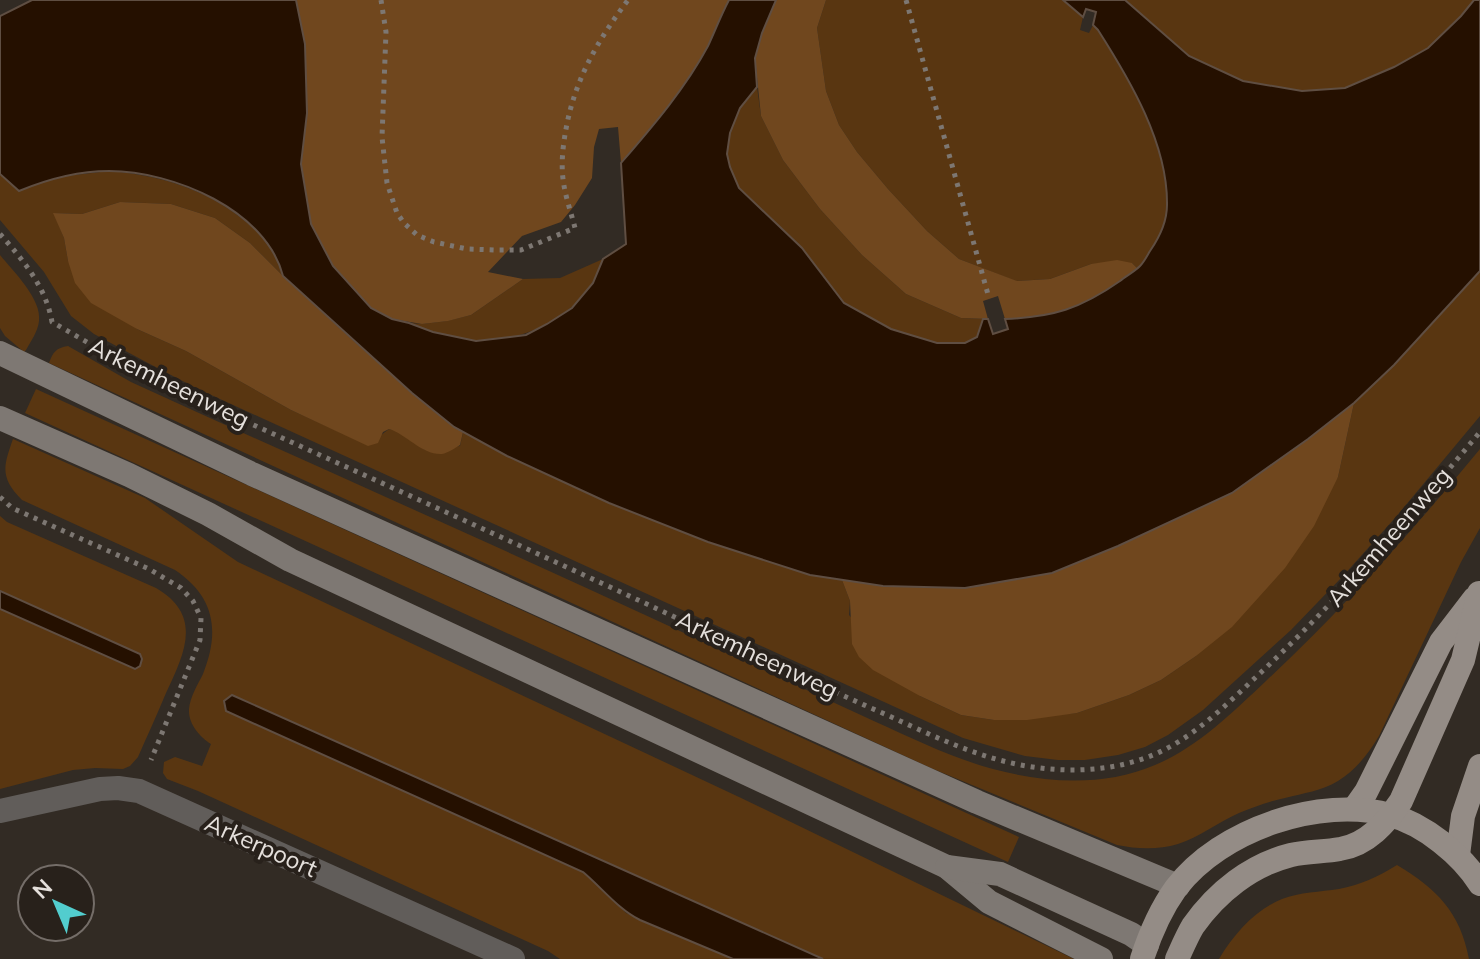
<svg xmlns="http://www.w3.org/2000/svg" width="1480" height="959" viewBox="0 0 1480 959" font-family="Mulish,sans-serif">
<rect width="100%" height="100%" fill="#322b24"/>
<!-- green -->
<g fill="#593611">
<path d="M826,0H1063L1083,17L1080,30L1089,33L1093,25L1098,30C1129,78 1161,131 1166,190C1166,196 1168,203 1167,209C1164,231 1153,248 1141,265L1137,268L1132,263L1091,264L1050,279L1016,281L959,259L927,231L888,189L857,152L839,125L826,91L817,28Z"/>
<polygon points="1125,0 1474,0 1461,16 1428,48 1394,67 1345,88 1302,91 1244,81 1189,56"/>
<polygon points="757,87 761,116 783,160 820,209 862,255 906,294 961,318 983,319 977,337 965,343 937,343 891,329 844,303 802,248 739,188 730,167 727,154 730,133 740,108"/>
<path d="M109,171C155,175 198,186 236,214C260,232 275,246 283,276L250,243L215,218L171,204L120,202L82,214L54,213L64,238L68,261L137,329L186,351L291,410L368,445L389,429L397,431L425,450L460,446L463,432L507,456L609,503L810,575L842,580L850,601L849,615L920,696L961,715L994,720L1077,713L1129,695L1161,680L1196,656L1338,477L1354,403L1394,365L1480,271V416L1395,518L1343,576L1291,630L1203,710L1168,735L1145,747L1118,755L1085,760H1058L1025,756L963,738L198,389L146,362L94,334L71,316L44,272L0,220V174L19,190L49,178Z"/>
<path d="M0,255C13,271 42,299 39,321C38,331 31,341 26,350L24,352L5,336L0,328Z"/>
<path d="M603,259C589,306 542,335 494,340C488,340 481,342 476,341C453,340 430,330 409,323L422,324L447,321L471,315L523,279L560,278Z"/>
<path d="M68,346L131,382C310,464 491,543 669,626C738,658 807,690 876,722C914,739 952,758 993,769C1045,783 1104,787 1155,765C1198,747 1233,712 1267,680C1344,608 1413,530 1480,449V528L1461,562L1379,736C1368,754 1356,770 1338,781C1321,791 1304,793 1285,798C1270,801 1254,807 1239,813C1218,822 1200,837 1178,844C1158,850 1137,849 1117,845L931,768L49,363C53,352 56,348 68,346Z"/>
<polygon points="36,389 1019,837 1008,862 25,413"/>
<path d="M13,439L145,498L238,562L739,797L1074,959H822L232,695L228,697L224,705L226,711L583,872L602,888L626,913L733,959H560L548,951L198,791L167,779L163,773L164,762L175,757L202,766L211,744C200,737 188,724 189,709C190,697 198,684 203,674C220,631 215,597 175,570L22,500C0,478 3,467 13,439Z"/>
<path d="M0,516L7,522L156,588C204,616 184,654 166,693C157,715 147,736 138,757L130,766L123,769L95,768L73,770L0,789V609L135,669L142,659L140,654L0,591Z"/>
<path d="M1397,865C1437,889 1460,912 1469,959H1219C1234,934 1255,910 1282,899C1300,892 1320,892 1339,889C1360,885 1378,877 1397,865Z"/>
</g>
<!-- forest -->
<g fill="#70471e">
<path d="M296,0H729C721,15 715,31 708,46C685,89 652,127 621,163L618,127L599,129L594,147L592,178L575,205L561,222L522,236L488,272L523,279L471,315L448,321L422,324L392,319L371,308L333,266L311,225L301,164L307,113L305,44Z"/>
<path d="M776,0H826L817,28L826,91L839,125L857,152L888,189L927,231L959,259L1017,281L1050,279L1091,264L1117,260L1132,263L1137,268C1117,283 1097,299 1073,308C1052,317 1028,317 1005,319L998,296L983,301L988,319L961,318L906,294L862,255L820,209L783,160L761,116L755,58L762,33Z"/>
<path d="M120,202L171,204L215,218L250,243L283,276L357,344L454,427L463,432L460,445C455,448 448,453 442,454C422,455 406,434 389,429L383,432L378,443L368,446L291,410L186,351L137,329L91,303L75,283L68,261L64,238L53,213L82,214Z"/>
<polygon points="1354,403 1338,477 1314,526 1285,568 1232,627 1196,656 1161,680 1129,695 1077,713 1027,720 994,720 961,715 920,696 873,670 859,657 852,644 850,601 842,580 883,586 1308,439"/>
</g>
<!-- water -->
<g fill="#251000" stroke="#5f4e42" stroke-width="2">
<path d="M32,0H296L305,44L307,113L301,164L311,224L333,266L371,308L392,319L409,323L433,332L476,341L526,335L547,324L572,308L593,283L603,259L626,244L621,163C652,127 685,89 708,46C715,31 721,15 729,0H776L762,33L755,58L757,87L740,108L730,133L727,154L730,167L739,188L802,248L844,303L891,329L937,343H965L977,337L983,319H988L993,334L1008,329L1005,319C1053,317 1080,309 1120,281C1126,276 1134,272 1140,266C1144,262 1147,256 1150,251C1159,238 1167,221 1167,205C1168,144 1130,80 1098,30L1093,25L1096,12L1086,9L1083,17L1063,0H1125L1189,56L1243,81L1302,91L1345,88L1394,67L1428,48L1461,16L1474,0H1480V271L1394,365L1354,403L1308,439L1232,493L1118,546L1052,573L965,588L883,586L810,575L708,542L609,503L507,456L454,427L412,393L283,276C266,210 173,171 109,171C77,171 48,179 19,191L0,174V16Z"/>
<polygon points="0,591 140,654 142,659 140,666 135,669 0,609"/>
<path d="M232,695L823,959H733L640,920C618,909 602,888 583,872L226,711L224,701Z"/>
</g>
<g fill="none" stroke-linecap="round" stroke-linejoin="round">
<!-- path -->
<g stroke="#7d7772" stroke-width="5" stroke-dasharray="4 6" stroke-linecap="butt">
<path d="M381,0L386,32L382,137L387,183L397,213L404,223L417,235L434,242L467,249L494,250H521L575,228C571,212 565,196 563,179C561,163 563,145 566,129C575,79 598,40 628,0"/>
<polyline points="906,0 989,298"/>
<path d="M0,234C23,260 46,287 52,322L130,367L194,398C366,476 538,553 709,633C768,661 827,689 887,715C931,735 974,756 1021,765C1063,773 1108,772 1148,757C1190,741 1224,707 1256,677C1338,601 1409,517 1480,432"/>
<polyline points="0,497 12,508 149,569 181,588 193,601 201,618 200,640 151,760"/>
</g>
<!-- street -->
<polyline stroke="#615d5a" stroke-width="24" points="0,811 100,789 118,788 139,791 513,959"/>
<!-- secondary -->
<g stroke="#7e7873" stroke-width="24">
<polyline points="0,353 252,474 977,802 1178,886"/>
<polyline points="0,418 129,475 208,514 290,560 947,867 989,902 1101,959"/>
<polyline points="947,867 1000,874 1131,934 1147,945"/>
</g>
<!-- primary -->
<g stroke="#948c86" stroke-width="24">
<polyline points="1354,809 1366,792 1441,642 1474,599"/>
<polyline points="1458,855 1463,816 1480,766"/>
<path d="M1142,959C1150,934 1161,909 1176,888C1221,829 1320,796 1390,815C1424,824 1462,855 1480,884"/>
<path d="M1177,959C1182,948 1187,936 1193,926C1217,892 1251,865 1291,855C1307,851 1324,852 1340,849C1367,845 1386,823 1401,801L1463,660L1479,593"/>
</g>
</g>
<g text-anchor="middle" stroke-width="8" stroke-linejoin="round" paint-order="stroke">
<!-- street labels -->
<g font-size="24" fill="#e5e0dc" stroke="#28211b">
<text transform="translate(169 383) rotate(26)" y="8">Arkemheenweg</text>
<text transform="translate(1389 537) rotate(-49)" y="8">Arkemheenweg</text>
<text transform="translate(757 655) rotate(25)" y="8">Arkemheenweg</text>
<text transform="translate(261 846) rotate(24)" y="8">Arkerpoort</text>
</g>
</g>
<!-- north arrow -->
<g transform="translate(56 903) rotate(316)"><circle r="38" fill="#28211b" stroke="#746d68" stroke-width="2"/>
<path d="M0-6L14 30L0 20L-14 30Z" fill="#52cdce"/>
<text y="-12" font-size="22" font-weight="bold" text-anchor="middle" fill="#e5e0dc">N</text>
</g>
</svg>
